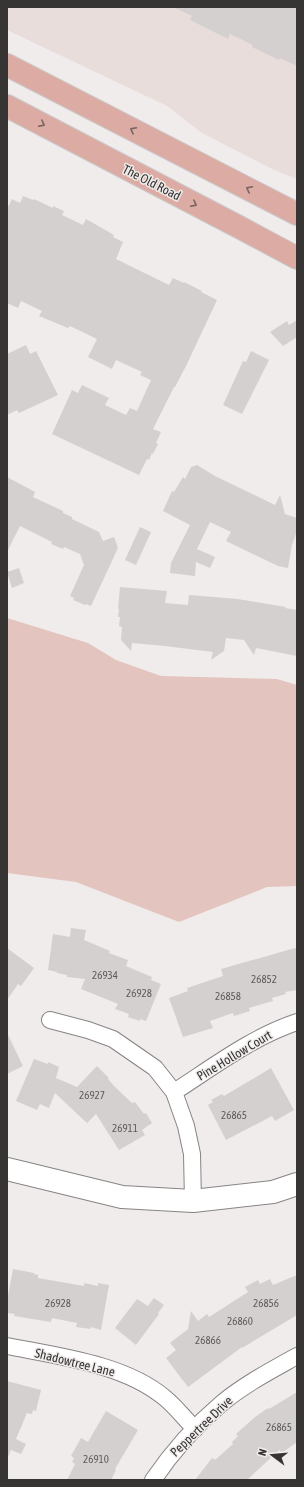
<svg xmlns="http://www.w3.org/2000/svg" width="304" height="1487" viewBox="0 0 304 1487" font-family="'Asap Condensed',sans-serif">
<rect width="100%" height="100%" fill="#f0eceb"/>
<!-- built -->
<polygon fill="#e9dddb" points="7,7 297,7 297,179 274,170 202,133 167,106 7,30"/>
<!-- green -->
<polygon fill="#e3c4be" points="7,618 88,643 116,660 161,676 277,679 297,685 297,886 267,887 179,922 76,882 7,873"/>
<!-- building -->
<g fill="#d4d0cf">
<polygon points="173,7 297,7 297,66 280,58 279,60 252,47 253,45 230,34 228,39 190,20 192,16"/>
<polygon points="23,196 33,200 34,199 53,208 53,206 64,211 62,215 83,225 86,219 114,235 113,237 123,242 116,259 169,285 173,278 184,283 184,282 202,291 201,292 217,300 187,364 175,387 174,387 153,429 161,432 156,443 158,444 153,454 152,453 149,460 147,459 139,475 52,434 72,390 78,393 82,385 109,398 105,405 126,415 130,408 137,411 151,380 140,375 142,372 116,360 112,369 88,357 97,339 70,326 68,328 39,316 42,311 21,301 18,308 7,303 7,209 12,199 20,203"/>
<polygon points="297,320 297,337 283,346 270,332 287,321 289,325"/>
<polygon points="26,345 30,354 36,351 58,395 19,413 17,410 7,415 7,354"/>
<polygon points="251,351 269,360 242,414 223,405 243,361 246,362"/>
<polygon points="197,465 215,476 275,505 280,495 285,514 297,518 297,531 292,545 288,568 278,566 226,541 231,532 210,522 197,549 215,557 210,568 196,562 195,576 170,573 171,563 190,525 163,511 172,491 174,492 183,477 185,479 191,467"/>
<polygon points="7,477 35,492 33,497 63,511 63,513 72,517 72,519 99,532 103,541 114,537 118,548 91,606 86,604 85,605 73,600 74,598 70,596 84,565 80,554 64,547 63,549 51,544 52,542 20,526 7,552"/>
<polygon points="140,527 151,532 136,565 125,560"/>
<polygon points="19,568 24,583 12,588 7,572"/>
<polygon points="120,587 167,591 165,603 188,605 189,595 237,599 286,607 285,608 297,610 297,656 256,648 254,655 244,640 226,638 224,651 211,660 213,652 165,646 132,643 131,651 121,640 122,627 119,626 120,617 118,617 119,609 118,609"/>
<polygon points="71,928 86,930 84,940 110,951 109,953 128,960 126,966 152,977 151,980 161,984 146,1021 140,1019 140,1021 128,1017 129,1014 115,1009 118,1004 81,989 85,979 67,977 67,975 57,973 57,972 48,970 53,934 70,937"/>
<polygon points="7,948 34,968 21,986 18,984 7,1000"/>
<polygon points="295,948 297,949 297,990 285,992 286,994 272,998 273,1001 249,1008 250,1011 234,1016 233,1013 210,1021 213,1028 183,1037 169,998 188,991 187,988 223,976 221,969"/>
<polygon points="7,1033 23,1066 7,1074"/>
<polygon points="34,1059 48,1064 48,1062 59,1067 56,1078 77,1087 97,1066 109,1078 108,1079 114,1086 132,1103 135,1102 144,1114 146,1113 152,1123 142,1130 145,1135 119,1150 96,1114 87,1123 55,1093 49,1108 40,1104 37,1110 16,1101"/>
<polygon points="271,1068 294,1110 275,1121 272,1116 226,1140 208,1105 213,1102 211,1100 222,1094 224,1096"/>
<polygon points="13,1269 34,1273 34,1274 38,1275 38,1278 84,1286 84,1283 98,1286 98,1283 109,1285 101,1330 91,1327 90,1329 76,1327 77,1323 52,1318 51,1322 14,1316 15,1314 7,1313 7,1301"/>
<polygon points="297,1275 297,1315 242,1348 242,1347 188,1387 166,1358 176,1350 170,1343 188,1329 191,1311 198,1321 207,1314 209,1317 248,1292 245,1287 258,1280 260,1284 270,1279 273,1285"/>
<polygon points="154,1298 164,1305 158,1313 159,1314 136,1345 115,1328 137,1299 148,1306"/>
<polygon points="7,1381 41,1390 36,1411 33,1410 32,1414 27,1413 16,1439 26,1444 21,1454 11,1450 7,1459"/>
<polygon points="297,1392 297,1442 282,1453 279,1450 247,1480 195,1480 212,1458 215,1460 233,1444 232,1442 238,1436 236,1434 255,1417 268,1408 269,1409"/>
<polygon points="106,1411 138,1430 115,1469 116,1470 111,1480 67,1480 75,1464 72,1462 74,1458 71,1456 81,1438 88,1442"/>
</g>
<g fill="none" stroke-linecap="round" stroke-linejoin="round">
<defs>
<g id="street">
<polyline points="50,1020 88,1030 113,1039 155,1068 174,1092 186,1126 192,1154 193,1201"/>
<path d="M174,1092C213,1067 252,1037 297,1022"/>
<path d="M7,1346C58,1356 125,1364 165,1398C176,1407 185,1419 195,1429"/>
<path d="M153,1480C172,1452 196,1425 222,1403C245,1384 272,1370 297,1356"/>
</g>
<polyline id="secondary" points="7,1169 122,1197 193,1201 273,1192 297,1184"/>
<g id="primary">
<polyline points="7,65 297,214"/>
<polyline points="7,106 239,227 297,258"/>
</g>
</defs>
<!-- street casing -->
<use href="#street" stroke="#888484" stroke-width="18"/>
<!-- secondary casing -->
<use href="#secondary" stroke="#888484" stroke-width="24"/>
<!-- primary casing -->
<use href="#primary" stroke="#cbcaca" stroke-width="24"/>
<!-- street -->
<use href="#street" stroke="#fff" stroke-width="16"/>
<!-- secondary -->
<use href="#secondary" stroke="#fff" stroke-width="22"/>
<!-- primary -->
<use href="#primary" stroke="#dcaca4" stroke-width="22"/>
</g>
<!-- one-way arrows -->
<defs><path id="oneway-chevron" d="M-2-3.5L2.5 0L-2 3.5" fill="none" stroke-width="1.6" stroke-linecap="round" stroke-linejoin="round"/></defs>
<g stroke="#786561">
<use href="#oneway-chevron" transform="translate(42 124) rotate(27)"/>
<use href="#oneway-chevron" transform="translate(133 130) rotate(-153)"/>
<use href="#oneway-chevron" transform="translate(249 189) rotate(-153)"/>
<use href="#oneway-chevron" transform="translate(194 204) rotate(27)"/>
</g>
<g text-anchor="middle" stroke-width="3" stroke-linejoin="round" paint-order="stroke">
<!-- number labels -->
<g font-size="11" fill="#5e5c5b">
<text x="105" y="979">26934</text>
<text x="264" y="983">26852</text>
<text x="139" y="997">26928</text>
<text x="228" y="1000">26858</text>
<text x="92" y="1099">26927</text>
<text x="234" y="1119">26865</text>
<text x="125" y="1132">26911</text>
<text x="58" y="1307">26928</text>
<text x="266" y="1307">26856</text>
<text x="240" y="1325">26860</text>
<text x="208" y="1344">26866</text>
<text x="279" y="1431">26865</text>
<text x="96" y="1463">26910</text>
</g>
<!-- street labels -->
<g font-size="13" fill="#363534" stroke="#f0eceb">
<text transform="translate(152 182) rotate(27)" y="5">The Old Road</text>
<text transform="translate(234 1055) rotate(-31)" y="5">Pine Hollow Court</text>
<text transform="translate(75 1362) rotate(14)" y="5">Shadowtree Lane</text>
<text transform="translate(201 1426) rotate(-44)" y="5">Peppertree Drive</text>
</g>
</g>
<!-- border -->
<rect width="304" height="1487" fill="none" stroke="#363534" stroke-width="16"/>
<!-- north arrow -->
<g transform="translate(272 1455) rotate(286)" stroke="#f0eceb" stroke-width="3" paint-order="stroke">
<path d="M0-3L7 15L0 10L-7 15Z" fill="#363534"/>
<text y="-6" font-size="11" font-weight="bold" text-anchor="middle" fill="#363534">N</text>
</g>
</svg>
